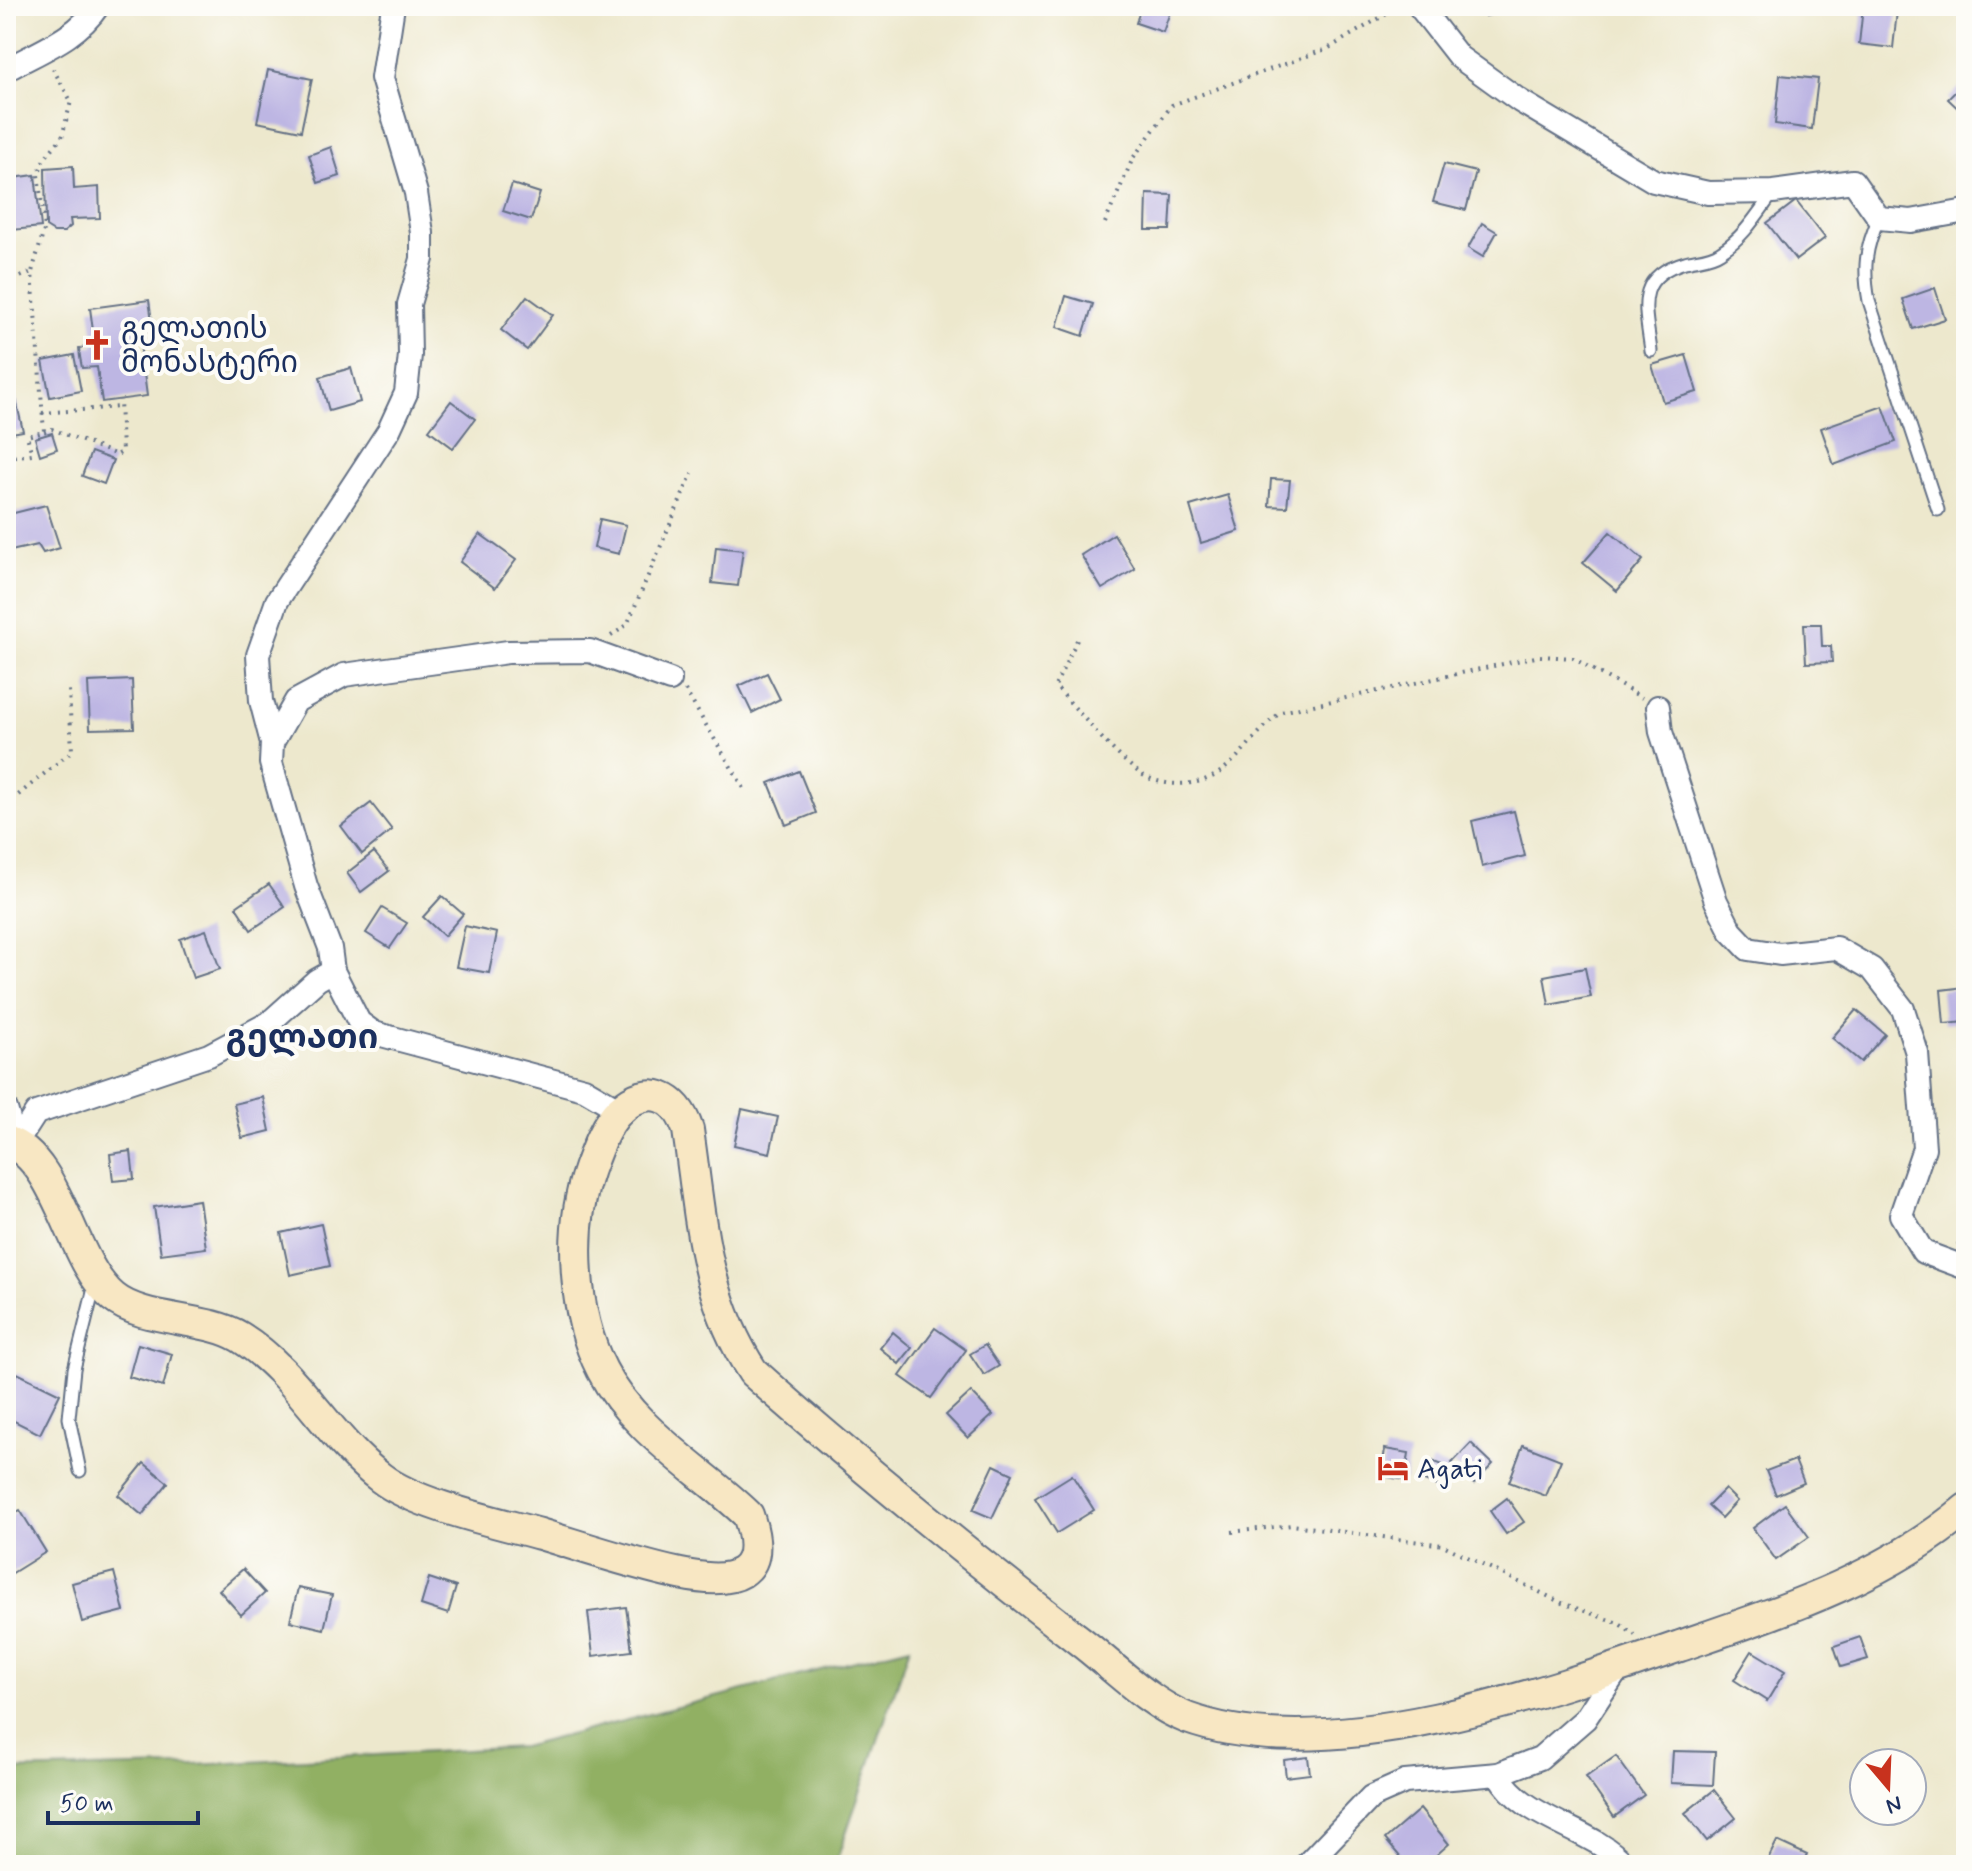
<svg xmlns="http://www.w3.org/2000/svg" width="1972" height="1871" viewBox="0 0 1972 1871" font-family="Mynerve,'Noto Sans Georgian',sans-serif">
<rect width="100%" height="100%" fill="#fdfcf7"/>
<filter id="ink" filterUnits="userSpaceOnUse"><feTurbulence type="fractalNoise" baseFrequency=".0125" numOctaves="2"/><feDisplacementMap in="SourceGraphic" scale="16" xChannelSelector="R" yChannelSelector="G"/><feConvolveMatrix kernelMatrix="1 2 1 2 8 2 1 2 1" color-interpolation-filters="sRGB"/></filter>
<filter id="wash" filterUnits="userSpaceOnUse"><feTurbulence type="fractalNoise" baseFrequency=".006" numOctaves="4" result="noise"/><feDisplacementMap in="SourceGraphic" scale="32" xChannelSelector="R" yChannelSelector="G"/><feGaussianBlur stdDeviation="1.8" result="paint"/><feColorMatrix in="noise" values="0 0 0 0 0 0 0 0 0 0 0 0 0 0 0 0 0 1.4 0 .05"/><feComposite in="paint" operator="in"/></filter>
<g filter="url(#wash)">
<rect width="100%" height="100%" fill="#ede8cd"/>
<!-- forest -->
<polygon fill="#91b063" stroke="#567060" stroke-width="2" points="910,1647 835,1865 6,1865 6,1770 176,1766 522,1747"/>
<g id="blocks">
<!-- building -->
<g fill="#bdb6e3">
<polygon points="1141,6 1172,6 1163,32 1136,23"/>
<polygon points="1483,6 1518,6 1518,7 1486,16"/>
<polygon points="1863,7 1897,11 1893,48 1859,44"/>
<polygon points="268,70 312,79 301,131 257,122"/>
<polygon points="1780,75 1818,79 1812,129 1775,124"/>
<polygon points="1966,81 1966,116 1948,99"/>
<polygon points="331,147 340,176 318,183 309,155"/>
<polygon points="1444,164 1476,172 1466,210 1433,202"/>
<polygon points="73,166 74,189 99,187 100,218 70,219 71,226 64,232 54,232 46,227 45,168"/>
<polygon points="35,175 41,227 12,230 6,179"/>
<polygon points="512,184 540,193 531,220 503,211"/>
<polygon points="1147,194 1172,195 1170,230 1146,230"/>
<polygon points="1796,201 1825,238 1796,260 1767,223"/>
<polygon points="1482,223 1497,232 1483,257 1468,248"/>
<polygon points="1935,288 1945,319 1913,329 1903,299"/>
<polygon points="527,296 553,315 527,350 501,330"/>
<polygon points="1066,296 1093,304 1083,336 1057,327"/>
<polygon points="149,300 153,328 138,329 147,396 102,402 97,367 82,368 80,357 79,348 95,346 90,308"/>
<polygon points="6,355 23,431 6,434"/>
<polygon points="74,355 81,391 50,397 43,361"/>
<polygon points="1686,355 1697,392 1663,402 1652,365"/>
<polygon points="351,368 360,402 329,411 320,377"/>
<polygon points="451,401 475,419 453,448 429,430"/>
<polygon points="1883,406 1896,442 1834,465 1821,428"/>
<polygon points="52,433 57,449 40,455 35,438"/>
<polygon points="91,452 113,460 104,484 82,476"/>
<polygon points="1271,479 1290,480 1287,507 1269,506"/>
<polygon points="1228,495 1239,531 1201,543 1190,506"/>
<polygon points="46,505 60,548 43,553 38,545 6,552 6,515"/>
<polygon points="600,519 626,525 619,554 594,548"/>
<polygon points="1610,532 1643,560 1617,591 1583,563"/>
<polygon points="480,534 516,560 495,588 460,562"/>
<polygon points="1114,534 1135,569 1102,589 1081,555"/>
<polygon points="716,547 743,550 738,586 712,583"/>
<polygon points="1804,624 1821,624 1822,646 1831,646 1832,662 1806,663"/>
<polygon points="767,673 780,699 752,713 739,686"/>
<polygon points="132,680 134,728 90,729 88,682"/>
<polygon points="799,771 816,813 786,825 769,783"/>
<polygon points="371,803 392,830 362,854 341,826"/>
<polygon points="1514,811 1525,856 1482,867 1472,821"/>
<polygon points="374,852 389,871 361,892 347,873"/>
<polygon points="269,884 285,907 251,930 236,907"/>
<polygon points="442,896 463,914 444,936 423,917"/>
<polygon points="382,908 407,923 390,948 366,933"/>
<polygon points="465,926 497,933 489,973 456,967"/>
<polygon points="206,930 220,969 193,978 180,939"/>
<polygon points="1585,968 1591,997 1549,1005 1544,976"/>
<polygon points="1966,987 1966,1022 1944,1024 1941,990"/>
<polygon points="1856,1010 1885,1034 1861,1062 1832,1038"/>
<polygon points="263,1097 270,1131 242,1138 234,1104"/>
<polygon points="742,1109 778,1117 770,1153 734,1145"/>
<polygon points="131,1151 134,1179 113,1181 110,1154"/>
<polygon points="199,1200 206,1248 161,1254 154,1207"/>
<polygon points="321,1224 330,1266 290,1275 281,1233"/>
<polygon points="935,1328 966,1350 931,1398 900,1376"/>
<polygon points="893,1332 912,1348 899,1364 880,1348"/>
<polygon points="138,1344 172,1354 163,1387 129,1377"/>
<polygon points="985,1345 999,1366 984,1375 970,1354"/>
<polygon points="17,1373 60,1394 40,1434 6,1417 6,1395"/>
<polygon points="971,1392 993,1415 968,1438 946,1415"/>
<polygon points="1471,1443 1493,1464 1474,1484 1452,1463"/>
<polygon points="1523,1445 1561,1460 1546,1496 1509,1482"/>
<polygon points="1385,1449 1409,1453 1405,1480 1381,1476"/>
<polygon points="1795,1460 1804,1483 1776,1495 1766,1471"/>
<polygon points="1432,1461 1451,1468 1443,1488 1424,1481"/>
<polygon points="144,1463 168,1483 142,1515 118,1495"/>
<polygon points="994,1465 1013,1474 992,1518 973,1510"/>
<polygon points="1072,1475 1094,1510 1057,1533 1035,1498"/>
<polygon points="1725,1489 1737,1501 1721,1518 1708,1506"/>
<polygon points="1507,1498 1524,1522 1506,1534 1490,1511"/>
<polygon points="1785,1504 1809,1537 1776,1560 1753,1528"/>
<polygon points="20,1510 46,1552 6,1577 6,1518"/>
<polygon points="243,1569 265,1593 241,1615 219,1590"/>
<polygon points="114,1572 124,1611 82,1622 72,1583"/>
<polygon points="429,1578 456,1587 448,1614 421,1605"/>
<polygon points="298,1588 332,1595 324,1629 290,1621"/>
<polygon points="626,1607 632,1651 593,1656 588,1612"/>
<polygon points="1860,1637 1868,1659 1841,1667 1834,1646"/>
<polygon points="1752,1651 1785,1671 1767,1701 1734,1680"/>
<polygon points="1673,1751 1715,1752 1713,1785 1671,1783"/>
<polygon points="1616,1756 1644,1795 1614,1817 1586,1777"/>
<polygon points="1308,1757 1310,1774 1286,1777 1284,1760"/>
<polygon points="1714,1790 1736,1818 1707,1841 1685,1813"/>
<polygon points="1420,1809 1449,1844 1425,1865 1407,1865 1385,1839"/>
<polygon points="1777,1841 1807,1855 1802,1865 1765,1865"/>
</g>
</g>
</g>
<g filter="url(#ink)">
<use href="#blocks" fill-opacity="0" stroke="#647085" stroke-width="2"/>
<g fill="none" stroke-linecap="round" stroke-linejoin="round">
<defs>
<g id="lane">
<path d="M1879,218C1865,248 1863,269 1869,301L1938,510"/>
<path d="M1651,351C1646,310 1633,277 1685,262C1696,259 1710,259 1720,252C1743,238 1757,215 1773,193"/>
<polyline points="80,1471 69,1418 74,1369 95,1284"/>
</g>
<g id="street">
<polyline points="1419,6 1459,57 1520,101 1654,181 1708,193 1773,192 1853,181 1879,218 1911,221 1966,211"/>
<path d="M6,70C39,51 76,39 98,6"/>
<polyline points="1658,707 1661,732 1716,901 1731,931 1748,949 1780,954 1836,948 1872,969 1903,1009 1917,1053 1924,1148 1901,1215 1923,1252 1966,1268"/>
<polyline points="272,743 261,701 258,655 277,601 389,430 406,393 410,355 409,304 422,259 422,233 416,193 382,78 393,6"/>
<polyline points="6,1109 16,1144"/>
<polyline points="620,1110 584,1089 374,1033 359,1022 333,971 330,948 306,886 271,763 272,743 296,701 344,675 508,652 590,651 670,680"/>
<polyline points="16,1144 36,1113 209,1055 269,1023 317,980 333,971"/>
<path d="M1498,1774C1524,1821 1590,1826 1625,1865"/>
<polyline points="1306,1865 1371,1797 1405,1782 1498,1774 1540,1758 1585,1719 1618,1669"/>
</g>
<path id="secondary" d="M6,1141C60,1159 70,1261 113,1297C143,1322 205,1316 240,1337C298,1373 327,1437 381,1478C416,1505 496,1522 540,1534C586,1548 633,1564 680,1574C732,1585 770,1578 748,1515C700,1469 633,1431 602,1370C573,1314 568,1229 589,1169C596,1150 605,1124 620,1110C650,1082 677,1097 688,1130C701,1218 703,1296 753,1372C858,1466 969,1555 1080,1641C1113,1666 1148,1703 1187,1718C1327,1769 1545,1693 1680,1646C1781,1611 1883,1579 1966,1509"/>
</defs>
<!-- lane casing -->
<use href="#lane" stroke="#647085" stroke-width="15"/>
<!-- street casing -->
<use href="#street" stroke="#647085" stroke-width="26"/>
<!-- secondary casing -->
<use href="#secondary" stroke="#647085" stroke-width="34"/>
<!-- path -->
<g stroke="#647085" stroke-width="4" stroke-dasharray="2 6" stroke-linecap="butt">
<polyline points="1105,223 1133,158 1172,105 1329,48 1400,6"/>
<polyline points="6,283 32,272"/>
<polyline points="42,413 119,407"/>
<polyline points="44,432 52,429 117,455 122,452 120,399"/>
<polyline points="6,458 32,454 27,436 44,432 32,272 45,227 38,175 44,159 62,137 71,101 53,69"/>
<polyline points="611,636 627,625 692,473"/>
<path d="M1077,640L1055,686C1081,713 1107,748 1137,771C1159,789 1203,788 1224,769C1245,752 1259,729 1281,712L1540,656L1573,658L1642,698"/>
<polyline points="685,690 745,790"/>
<polyline points="6,805 72,751 69,690"/>
<polyline points="1958,1245 1966,1223"/>
<polyline points="1232,1532 1292,1525 1443,1545 1562,1603 1618,1623 1635,1635"/>
</g>
<!-- lane -->
<use href="#lane" stroke="#fff" stroke-width="11"/>
<!-- street -->
<use href="#street" stroke="#fff" stroke-width="22"/>
<!-- secondary -->
<use href="#secondary" stroke="#f8e7c3" stroke-width="30"/>
</g>
</g>
<!-- icons -->
<defs>
<symbol id="church-bare" viewBox="-9 -9 18 18"><path d="M-1.2-6h2.4v3.5h3.3v2.4h-3.3V6h-2.4V-.1h-3.3v-2.4h3.3Z" fill="#c8321e" stroke="#fdfcf7" stroke-width="2.5" paint-order="stroke"/></symbol>
<symbol id="hotel-bare" viewBox="-9 -9 18 18"><path d="M-6-4.5h1.5V1H6V5H4.5V3h-9V5H-6ZM-4 0a1.8 1.8 0 1 1 3.6 0ZM.5 0V-2.5h3Q6-2.5 6 0Z" fill="#c8321e" stroke="#fdfcf7" stroke-width="2.5" paint-order="stroke"/></symbol>
</defs>
<g fill-rule="evenodd">
<use href="#church-bare" x="75" y="323" width="44" height="44"/>
<use href="#hotel-bare" x="1371" y="1446" width="44" height="44"/>
</g>
<g text-anchor="middle" stroke-width="8" stroke-linejoin="round" paint-order="stroke">
<!-- poi labels -->
<g font-size="30" fill="#1b2f5e" stroke="#fdfcf7" text-anchor="start">
<text x="121" y="338">გელათის<tspan x="121" dy="34">მონასტერი</tspan></text>
<text x="1417" y="1478">Agati</text>
</g>
<!-- quarter labels -->
<g font-size="34" font-weight="bold" fill="#1b2f5e" stroke="#fdfcf7">
<text x="302" y="1048">გელათი</text>
</g>
</g>
<!-- margin -->
<rect width="1972" height="1871" fill="none" stroke="#fdfcf7" stroke-width="32"/>
<!-- north arrow -->
<g transform="translate(1888 1787) rotate(161)"><circle r="38" fill="#fdfcf7" stroke="#a3aaba" stroke-width="2"/>
<path d="M0-6L14 30L0 20L-14 30Z" fill="#c8321e"/>
<text y="-12" font-size="22" font-weight="bold" text-anchor="middle" fill="#1b2f5e">N</text>
</g>
<!-- scale -->
<path d="M48 1811v12h150v-12" fill="none" stroke="#1b2f5e" stroke-width="4"/>
<text x="60" y="1811" font-size="24" fill="#1b2f5e" stroke="#fdfcf7" stroke-width="6" paint-order="stroke">50 m</text>
</svg>
